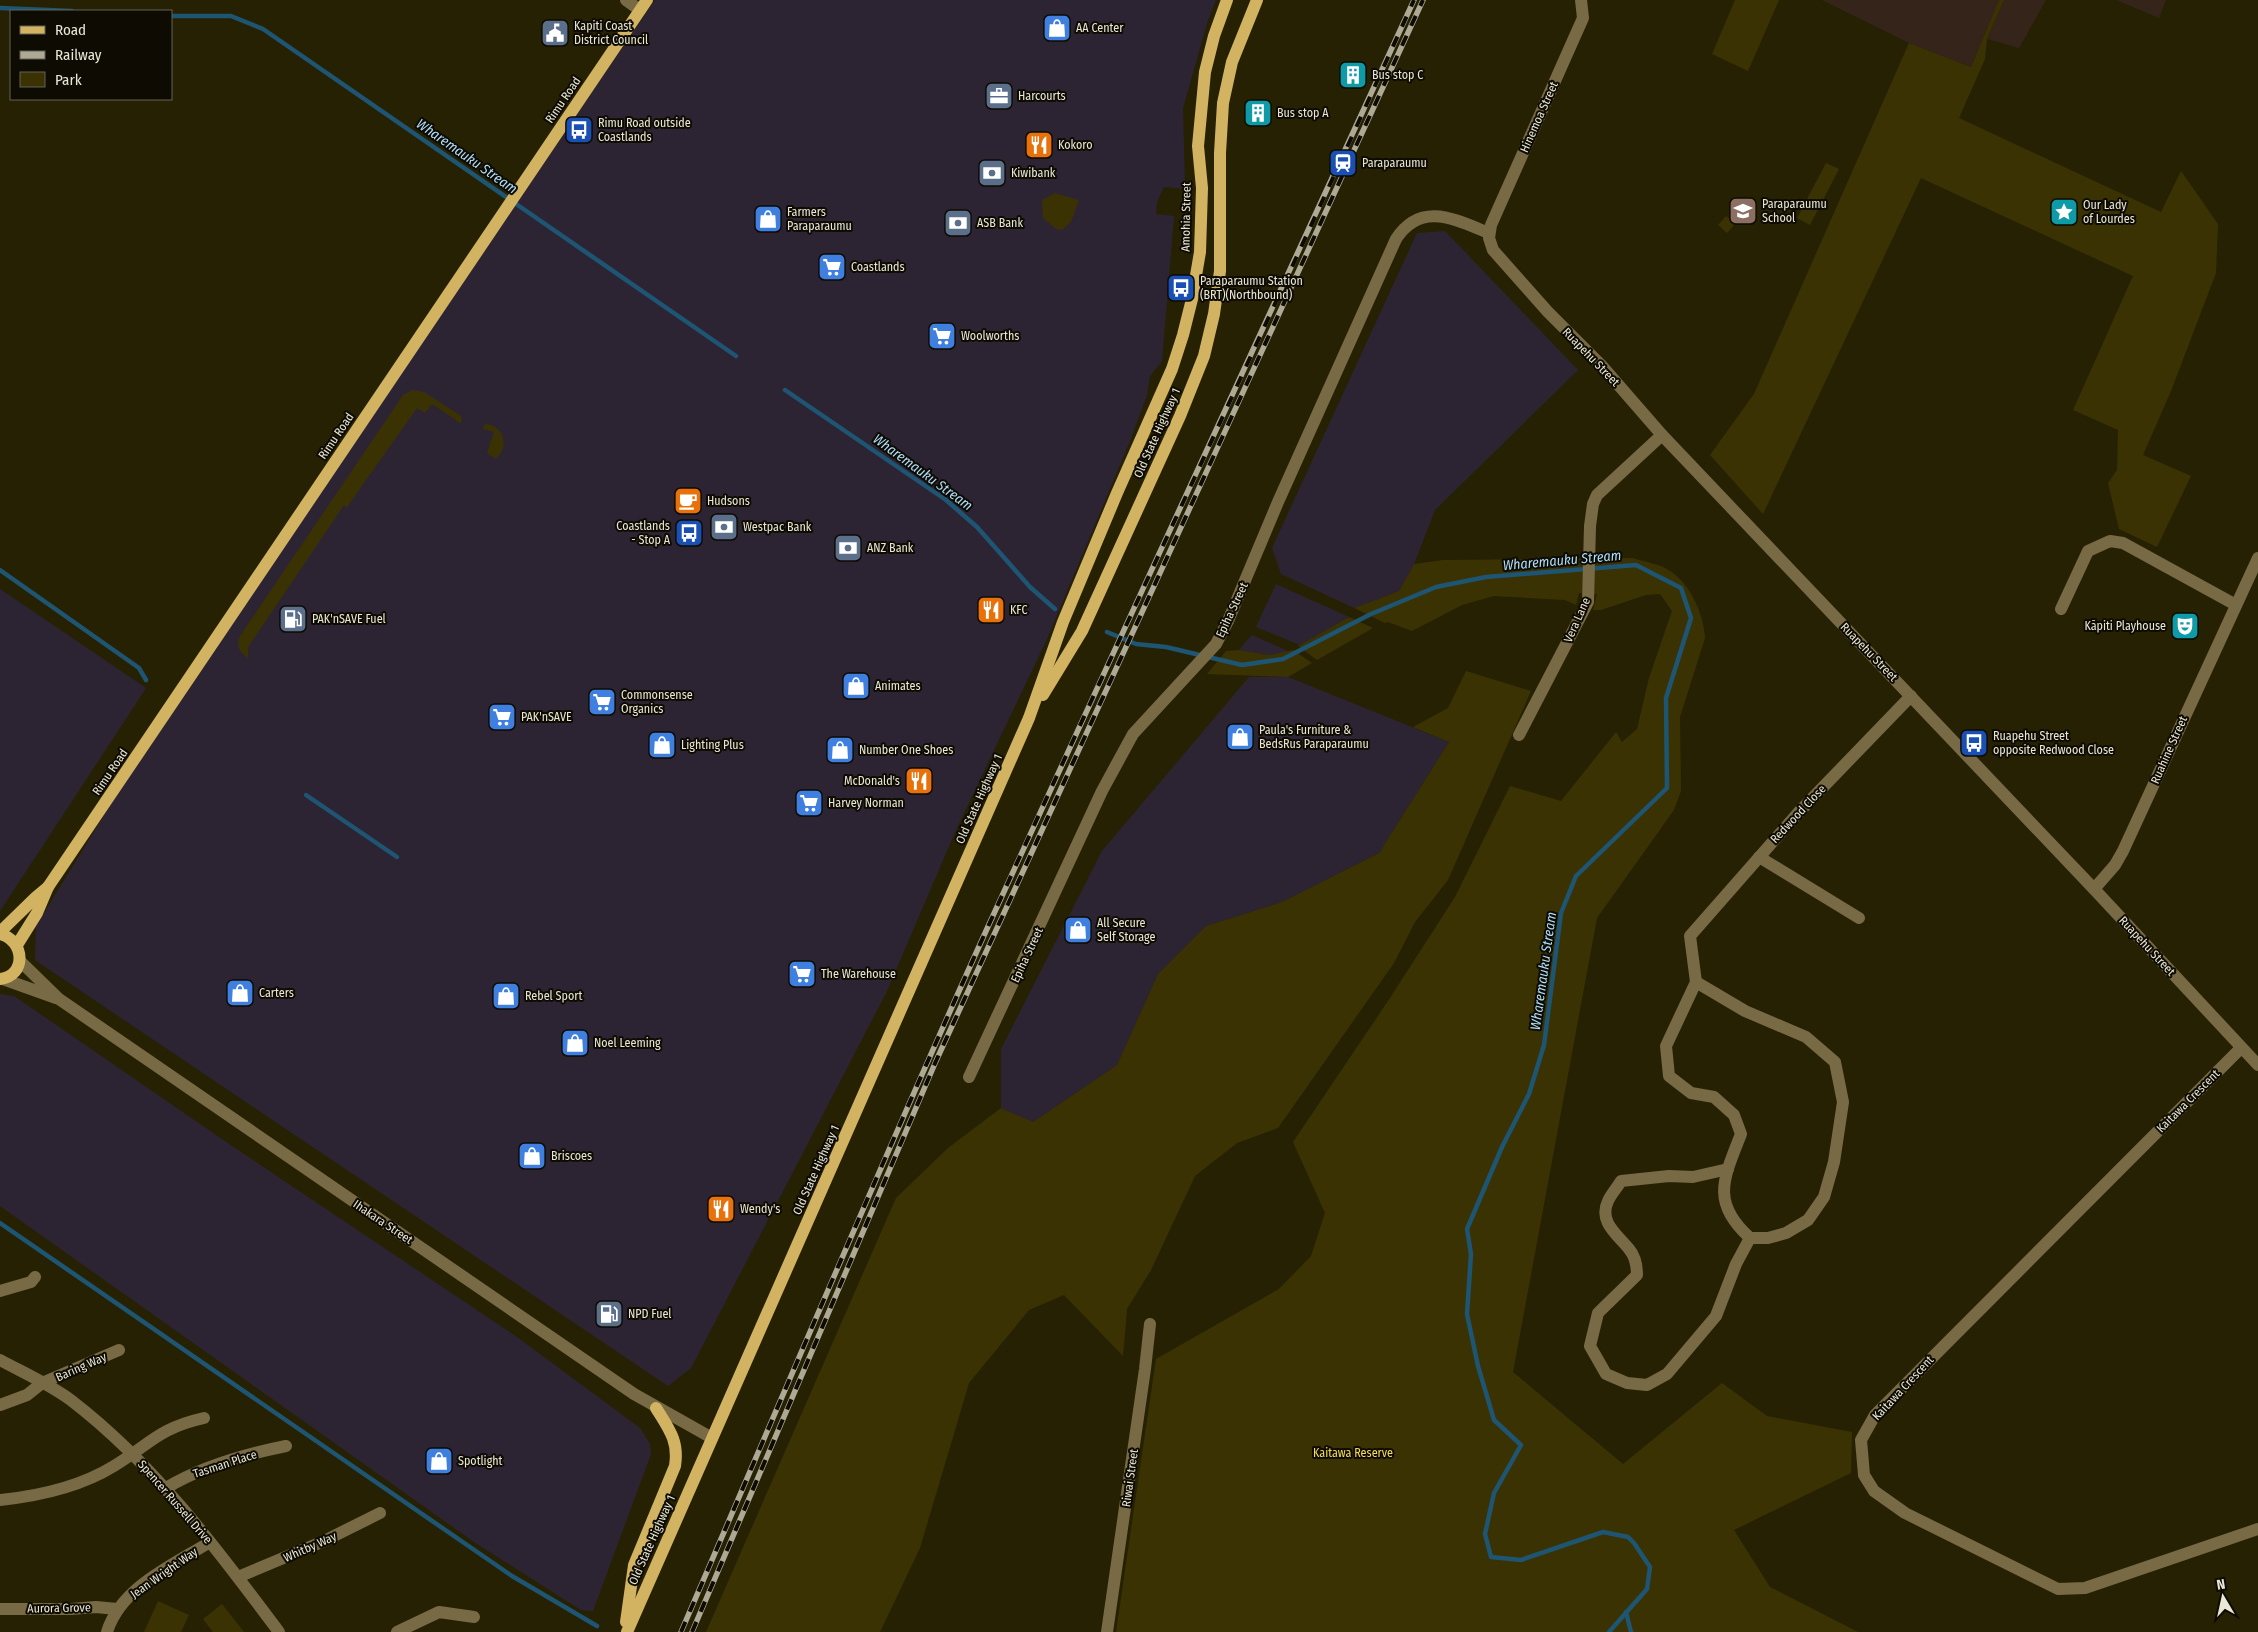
<svg xmlns="http://www.w3.org/2000/svg" width="2258" height="1632" viewBox="0 0 2258 1632" font-family="'Fira Sans Condensed',sans-serif">
<rect width="100%" height="100%" fill="#272104"/>
<!-- commercial -->
<g fill="#2d2433">
<polygon points="655,0 1216,0 1208,20 1183,108 1185,189 1164,187 1157,202 1156,214 1174,216 1162,361 1150,376 1147,395 1130,441 1047,639 956,830 886,993 691,1368 668,1386 35,960 36,926 178,695"/>
<polygon points="1445,231 1578,370 1435,510 1414,564 1399,591 1354,608 1281,574 1272,548 1417,233"/>
<polygon points="1276,584 1349,617 1300,645 1256,627"/>
<polygon points="0,589 146,688 0,911"/>
<polygon points="1252,635 1290,652 1269,655 1239,650"/>
<polygon points="1249,677 1288,677 1449,742 1379,853 1282,902 1206,926 1158,974 1117,1065 1033,1122 1001,1108 1001,1049 1102,851"/>
<polygon points="0,994 14,996 235,1148 517,1337 640,1428 650,1444 651,1454 593,1611 581,1610 474,1542 0,1206"/>
</g>
<!-- industrial -->
<g fill="#34241a">
<polygon points="1822,0 1999,0 1971,67 1909,43"/>
<polygon points="2004,0 2046,0 2019,48 1987,39"/>
<polygon points="2116,0 2166,0 2159,18"/>
</g>
<!-- green -->
<g fill="#3b3203">
<polygon points="1735,0 1779,0 1748,71 1712,54"/>
<polygon points="1999,0 2004,0 1987,39 1985,59 1959,118 2161,212 2181,171 2218,224 2216,273 2171,391 2143,455 2191,476 2157,547 2119,529 2108,483 2117,470 2118,430 2073,410 2133,276 1921,178 1763,514 1710,455 1754,394 1909,43 1971,67"/>
<polygon points="1826,163 1839,169 1810,225 1797,218"/>
<polygon points="1055,193 1079,200 1071,222 1062,230 1056,229 1043,218 1042,200"/>
<polygon points="1726,216 1735,224 1727,233 1718,225"/>
<path d="M412,390L424,392L461,416L462,420L460,423L432,404L425,413L417,408L347,507L344,505L248,647V658C239,652 236,646 240,636L403,395Z"/>
<path d="M485,424C504,425 510,446 496,459L487,453L494,432L483,429Z"/>
<path d="M1633,558C1645,562 1660,564 1670,571C1690,583 1704,615 1705,638L1680,717L1681,791L1674,810L1597,918L1513,1372L1623,1464L1722,1383L1767,1416L1852,1432L1851,1473L1734,1530L1770,1587L1858,1632H1116L1156,1359L1279,1289L1311,1256L1325,1213L1293,1142L1388,1001L1455,897L1510,786L1561,801L1616,732L1622,742L1637,729L1649,678L1672,611L1660,594L1646,595L1601,610H1593L1597,594L1579,593L1576,605L1565,600L1494,596L1462,605L1412,631L1388,622L1385,623L1354,608L1399,591L1414,564L1443,560Z"/>
<polygon points="1349,617 1373,628 1317,660 1298,646"/>
<polygon points="1239,650 1269,655 1293,650 1312,663 1288,677 1207,674 1226,651"/>
<polygon points="1466,671 1531,691 1448,880 1415,922 1394,963 1278,1128 1237,1143 1195,1176 1151,1270 1127,1309 1123,1356 1064,1295 1029,1310 969,1383 920,1548 880,1632 706,1632 896,1198 948,1148 1001,1108 1033,1122 1117,1065 1158,974 1206,926 1282,902 1379,853 1449,742 1413,727 1448,708"/>
<polygon points="158,1601 189,1615 181,1632 144,1632"/>
<polygon points="222,1604 244,1632 213,1632 203,1619"/>
</g>
<g fill="none" stroke-linecap="round" stroke-linejoin="round">
<!-- stream -->
<g stroke="#1d5573" stroke-width="4.5">
<polyline points="0,8 72,11"/>
<polyline points="171,16 231,16 263,29 736,356"/>
<polyline points="785,390 946,500 977,527 1030,587 1055,609"/>
<polyline points="0,570 139,668 146,680"/>
<polyline points="1107,632 1136,644 1166,647 1242,665 1283,659 1371,614 1436,587 1486,577 1636,565 1681,588 1691,618 1666,698 1667,788 1576,876 1561,913 1544,1045 1529,1094 1502,1147 1467,1229 1471,1254 1467,1314 1478,1366 1494,1420 1521,1445 1494,1493 1485,1534 1491,1557 1521,1560 1603,1532 1628,1537 1634,1543 1650,1567 1647,1589 1609,1632"/>
<polyline points="306,795 397,857"/>
<polyline points="0,1223 512,1576 597,1626"/>
<polyline points="1626,1612 1631,1632"/>
</g>
<!-- minor -->
<g stroke="#786a44" stroke-width="12">
<polyline points="626,0 640,10"/>
<polyline points="1581,0 1583,18 1491,225 1489,238 1493,250 1548,312 1602,366 1662,435 2094,889 2258,1065"/>
<polyline points="2061,609 2088,551 2110,541 2123,543 2236,605"/>
<polyline points="1519,735 1588,602 1590,526 1593,504 1597,495 1662,435"/>
<polyline points="1759,857 1859,918"/>
<polyline points="2094,889 2115,865 2123,851 2258,558"/>
<polyline points="20,961 59,999 634,1394 712,1438"/>
<polyline points="3,979 56,998"/>
<path d="M1696,982L1745,1011L1806,1037L1835,1062L1843,1102L1834,1162L1824,1197L1808,1220L1786,1233L1768,1238H1750C1710,1202 1724,1178 1741,1134L1734,1115L1714,1097L1691,1093L1669,1076L1666,1046L1696,982L1690,936L1798,813L1911,696"/>
<polyline points="2241,1048 1875,1415 1861,1440 1864,1475 1874,1491 1905,1513 2058,1589 2085,1588 2258,1529"/>
<path d="M969,1077L1102,791L1133,734L1216,644L1228,621L1278,502L1396,239C1421,201 1454,219 1489,233"/>
<path d="M1728,1169L1693,1177L1669,1176L1621,1181C1617,1188 1611,1194 1608,1201C1598,1222 1618,1235 1629,1249C1635,1256 1637,1266 1637,1275L1598,1313L1590,1346L1606,1374L1627,1383L1647,1385L1667,1374L1716,1316L1736,1264L1750,1238"/>
<polyline points="0,1291 31,1282 35,1277"/>
<path d="M0,1360C24,1373 51,1385 72,1401C155,1465 217,1549 279,1632"/>
<polyline points="0,1405 27,1395 42,1383 119,1350"/>
<path d="M166,1488C201,1467 246,1454 286,1446"/>
<path d="M0,1500C39,1496 80,1487 114,1466C150,1444 159,1428 204,1418"/>
<polyline points="238,1577 324,1541 380,1513"/>
<polyline points="0,1609 71,1609 96,1607 117,1609"/>
<path d="M107,1632C121,1587 173,1565 210,1542"/>
<polyline points="397,1632 439,1612 474,1617"/>
<polyline points="1107,1632 1145,1369 1150,1324"/>
</g>
<!-- major -->
<g stroke="#d2b361" stroke-width="12">
<polyline points="1043,695 1082,631 1180,416 1204,356 1214,314 1220,271 1220,153 1223,103 1232,62 1257,0"/>
<polyline points="0,932 36,897 48,887"/>
<path d="M0,934C25,940 27,976 0,979"/>
<polyline points="17,945 37,913 48,887 647,0"/>
<path d="M626,1622L634,1565L675,1466C679,1441 669,1429 656,1408"/>
<polyline points="627,1632 1029,718 1063,622 1117,493 1172,369 1183,335 1192,299 1200,252 1202,188 1198,146 1205,72 1214,36 1227,0"/>
</g>
<defs>
<g id="rail">
<path d="M681,1632C782,1398 881,1163 986,931C1127,620 1273,312 1414,0"/>
<polyline points="692,1632 936,1061 1423,0"/>
</g>
</defs>
<!-- rail casing -->
<use href="#rail" stroke="#ada994" stroke-width="5.5"/>
<!-- rail -->
<use href="#rail" stroke="#0d0b02" stroke-width="4" stroke-dasharray="11" stroke-linecap="butt"/>
</g>
<!-- icons -->
<defs>
<symbol id="shop-square" viewBox="-11 -11 22 22"><rect x="-9" y="-9" width="18" height="18" rx="4" fill="#3f7fe0" stroke="#0d0b02"/><path d="M-5-2.5h2.3a2.7 3.5 0 0 1 5.4 0H5L5.5 6h-11ZM-1.5-2.5h3a1.5 2.3 0 0 0-3 0Z" fill="#fff"/></symbol>
<symbol id="civic-square" viewBox="-11 -11 22 22"><rect x="-9" y="-9" width="18" height="18" rx="4" fill="#5c6f8a" stroke="#0d0b02"/><path d="M-.6-6.5H3V-4.5H.6V-3L4-1V1h2V6H-6V1h2V-1L-.6-3ZM-1.2 2.5V6h2.4V2.5Z" fill="#fff"/></symbol>
<symbol id="building-square" viewBox="-11 -11 22 22"><rect x="-9" y="-9" width="18" height="18" rx="4" fill="#0f9aa8" stroke="#0d0b02"/><path d="M-4-6H4V6H1V3H-1V6H-4ZM-2.5-4.3h1.7v1.8h-1.7ZM.8-4.3h1.7v1.8H.8ZM-2.5-1h1.7V.8h-1.7ZM.8-1h1.7V.8H.8Z" fill="#fff"/></symbol>
<symbol id="office-square" viewBox="-11 -11 22 22"><rect x="-9" y="-9" width="18" height="18" rx="4" fill="#5c6f8a" stroke="#0d0b02"/><path d="M-6-3h4V-5.5h4V-3h4V5H-6ZM-1-4.5V-3h2v-1.5ZM-6 0V1H6V0Z" fill="#fff"/></symbol>
<symbol id="bus-square" viewBox="-11 -11 22 22"><rect x="-9" y="-9" width="18" height="18" rx="4" fill="#1a4fb4" stroke="#0d0b02"/><path d="M-5-6H5V4H4V6H2V4H-2V6H-4V4H-5ZM-3.5-4V0h7V-4ZM-3.5 1.2v1.5H-2V1.2ZM2 1.2v1.5H3.5V1.2Z" fill="#fff"/></symbol>
<symbol id="restaurant-square" viewBox="-11 -11 22 22"><rect x="-9" y="-9" width="18" height="18" rx="4" fill="#e8710a" stroke="#0d0b02"/><path d="M-5-6h1v4h1v-4h1v4h1v-4h1v5L-1.5 .5V6h-2V.5L-5-1ZM5-6V6H3V1.5H1.5Q1.5-4 5-6Z" fill="#fff"/></symbol>
<symbol id="station-square" viewBox="-11 -11 22 22"><rect x="-9" y="-9" width="18" height="18" rx="4" fill="#1a4fb4" stroke="#0d0b02"/><path d="M-3-6H3Q5-6 5-4V2Q5 4 3 4L4.5 6H3L1.5 4h-3L-3 6H-4.5L-3 4Q-5 4-5 2V-4Q-5-6-3-6ZM-3.5-4v3h7v-3ZM-3.5 1v1.5H-2V1ZM2 1v1.5H3.5V1Z" fill="#fff"/></symbol>
<symbol id="bank-square" viewBox="-11 -11 22 22"><rect x="-9" y="-9" width="18" height="18" rx="4" fill="#5c6f8a" stroke="#0d0b02"/><path d="M-6-4H6V4H-6ZM0-2.3a2.3 2.3 0 1 0 0 4.6a2.3 2.3 0 1 0 0-4.6Z" fill="#fff"/></symbol>
<symbol id="school-square" viewBox="-11 -11 22 22"><rect x="-9" y="-9" width="18" height="18" rx="4" fill="#8d6e63" stroke="#0d0b02"/><path d="M0-5L7-2L0 1L-7-2ZM-4 1L0 2.5L4 1V4Q0 6-4 4Z" fill="#fff"/></symbol>
<symbol id="sight-square" viewBox="-11 -11 22 22"><rect x="-9" y="-9" width="18" height="18" rx="4" fill="#0f9aa8" stroke="#0d0b02"/><path d="M0-6L1.8-2.2L6-1.7L2.9 1.2L3.7 5.4L0 3.3L-3.7 5.4L-2.9 1.2L-6-1.7L-1.8-2.2Z" fill="#fff"/></symbol>
<symbol id="supermarket-square" viewBox="-11 -11 22 22"><rect x="-9" y="-9" width="18" height="18" rx="4" fill="#3f7fe0" stroke="#0d0b02"/><path d="M-6-5.5h2.5l.6 2H6L4.5 2H-2.5L-4.4-4H-6ZM-1.5 3.2a1.3 1.3 0 1 0 .1 0ZM3 3.2a1.3 1.3 0 1 0 .1 0Z" fill="#fff"/></symbol>
<symbol id="cafe-square" viewBox="-11 -11 22 22"><rect x="-9" y="-9" width="18" height="18" rx="4" fill="#e8710a" stroke="#0d0b02"/><path d="M-5.5-4.5H6V0H3Q3 3.5 0 3.5H-2.5Q-5.5 3.5-5.5 0ZM3-3.2v2h1.7v-2ZM-6 4.5H4V6H-6Z" fill="#fff"/></symbol>
<symbol id="fuel-square" viewBox="-11 -11 22 22"><rect x="-9" y="-9" width="18" height="18" rx="4" fill="#5c6f8a" stroke="#0d0b02"/><path d="M-5.5-6h7V0h2V4h1.3V-2.5L3-4.5l.8-.8L6-3V5H2.5V1h-1V6h-7ZM-4.2-4.7v3.2H.2V-4.7Z" fill="#fff"/></symbol>
<symbol id="theatre-square" viewBox="-11 -11 22 22"><rect x="-9" y="-9" width="18" height="18" rx="4" fill="#0f9aa8" stroke="#0d0b02"/><path d="M-5-5.5Q0-4 5-5.5V0Q5 5 0 6Q-5 5-5 0ZM-3.3-2.5H-1v1.5H-3.3ZM1-2.5H3.3v1.5H1ZM-2.8 1Q0 5.5 2.8 1Z" fill="#fff"/></symbol>
</defs>
<g fill-rule="evenodd">
<use href="#shop-square" x="1041" y="12" width="32" height="32"/>
<use href="#civic-square" x="539" y="17" width="32" height="32"/>
<use href="#building-square" x="1337" y="59" width="32" height="32"/>
<use href="#office-square" x="983" y="80" width="32" height="32"/>
<use href="#building-square" x="1242" y="97" width="32" height="32"/>
<use href="#bus-square" x="563" y="114" width="32" height="32"/>
<use href="#restaurant-square" x="1023" y="129" width="32" height="32"/>
<use href="#station-square" x="1327" y="147" width="32" height="32"/>
<use href="#bank-square" x="976" y="157" width="32" height="32"/>
<use href="#school-square" x="1727" y="195" width="32" height="32"/>
<use href="#sight-square" x="2048" y="196" width="32" height="32"/>
<use href="#shop-square" x="752" y="203" width="32" height="32"/>
<use href="#bank-square" x="942" y="207" width="32" height="32"/>
<use href="#supermarket-square" x="816" y="251" width="32" height="32"/>
<use href="#bus-square" x="1165" y="272" width="32" height="32"/>
<use href="#supermarket-square" x="926" y="320" width="32" height="32"/>
<use href="#cafe-square" x="672" y="485" width="32" height="32"/>
<use href="#bank-square" x="708" y="511" width="32" height="32"/>
<use href="#bus-square" x="673" y="517" width="32" height="32"/>
<use href="#bank-square" x="832" y="532" width="32" height="32"/>
<use href="#restaurant-square" x="975" y="594" width="32" height="32"/>
<use href="#fuel-square" x="277" y="603" width="32" height="32"/>
<use href="#theatre-square" x="2169" y="610" width="32" height="32"/>
<use href="#shop-square" x="840" y="670" width="32" height="32"/>
<use href="#supermarket-square" x="586" y="686" width="32" height="32"/>
<use href="#supermarket-square" x="486" y="701" width="32" height="32"/>
<use href="#shop-square" x="1224" y="721" width="32" height="32"/>
<use href="#bus-square" x="1958" y="727" width="32" height="32"/>
<use href="#shop-square" x="646" y="729" width="32" height="32"/>
<use href="#shop-square" x="824" y="734" width="32" height="32"/>
<use href="#restaurant-square" x="903" y="765" width="32" height="32"/>
<use href="#supermarket-square" x="793" y="787" width="32" height="32"/>
<use href="#shop-square" x="1062" y="914" width="32" height="32"/>
<use href="#supermarket-square" x="786" y="958" width="32" height="32"/>
<use href="#shop-square" x="224" y="977" width="32" height="32"/>
<use href="#shop-square" x="490" y="980" width="32" height="32"/>
<use href="#shop-square" x="559" y="1027" width="32" height="32"/>
<use href="#shop-square" x="516" y="1140" width="32" height="32"/>
<use href="#restaurant-square" x="705" y="1193" width="32" height="32"/>
<use href="#fuel-square" x="593" y="1298" width="32" height="32"/>
<use href="#shop-square" x="423" y="1445" width="32" height="32"/>
</g>
<g text-anchor="middle" stroke-width="4" stroke-linejoin="round" paint-order="stroke">
<!-- poi labels -->
<g font-size="12" fill="#eae7d6" stroke="#0d0b02" text-anchor="start">
<text x="574" y="30">Kapiti Coast<tspan x="574" dy="14">District Council</tspan></text>
<text x="1076" y="32">AA Center</text>
<text x="1372" y="79">Bus stop C</text>
<text x="1018" y="100">Harcourts</text>
<text x="1277" y="117">Bus stop A</text>
<text x="598" y="127">Rimu Road outside<tspan x="598" dy="14">Coastlands</tspan></text>
<text x="1058" y="149">Kokoro</text>
<text x="1362" y="167">Paraparaumu</text>
<text x="1011" y="177">Kiwibank</text>
<text x="1762" y="208">Paraparaumu<tspan x="1762" dy="14">School</tspan></text>
<text x="2083" y="209">Our Lady<tspan x="2083" dy="14">of Lourdes</tspan></text>
<text x="787" y="216">Farmers<tspan x="787" dy="14">Paraparaumu</tspan></text>
<text x="977" y="227">ASB Bank</text>
<text x="851" y="271">Coastlands</text>
<text x="1200" y="285">Paraparaumu Station<tspan x="1200" dy="14">(BRT)(Northbound)</tspan></text>
<text x="961" y="340">Woolworths</text>
<text x="707" y="505">Hudsons</text>
<text x="670" y="530" text-anchor="end">Coastlands<tspan x="670" dy="14">- Stop A</tspan></text>
<text x="743" y="531">Westpac Bank</text>
<text x="867" y="552">ANZ Bank</text>
<text x="1010" y="614">KFC</text>
<text x="312" y="623">PAK'nSAVE Fuel</text>
<text x="2166" y="630" text-anchor="end">Kāpiti Playhouse</text>
<text x="875" y="690">Animates</text>
<text x="621" y="699">Commonsense<tspan x="621" dy="14">Organics</tspan></text>
<text x="521" y="721">PAK'nSAVE</text>
<text x="1259" y="734">Paula's Furniture &amp;<tspan x="1259" dy="14">BedsRus Paraparaumu</tspan></text>
<text x="1993" y="740">Ruapehu Street<tspan x="1993" dy="14">opposite Redwood Close</tspan></text>
<text x="681" y="749">Lighting Plus</text>
<text x="859" y="754">Number One Shoes</text>
<text x="900" y="785" text-anchor="end">McDonald's</text>
<text x="828" y="807">Harvey Norman</text>
<text x="1097" y="927">All Secure<tspan x="1097" dy="14">Self Storage</tspan></text>
<text x="821" y="978">The Warehouse</text>
<text x="259" y="997">Carters</text>
<text x="525" y="1000">Rebel Sport</text>
<text x="594" y="1047">Noel Leeming</text>
<text x="551" y="1160">Briscoes</text>
<text x="740" y="1213">Wendy's</text>
<text x="628" y="1318">NPD Fuel</text>
<text x="458" y="1465">Spotlight</text>
</g>
<!-- street labels -->
<g font-size="12" fill="#eae7d6" stroke="#0d0b02">
<text transform="translate(563 100) rotate(-56)" y="4">Rimu Road</text>
<text transform="translate(1539 117) rotate(-66)" y="4">Hinemoa Street</text>
<text transform="translate(1186 217) rotate(-89)" y="4">Amohia Street</text>
<text transform="translate(1591 357) rotate(46)" y="4">Ruapehu Street</text>
<text transform="translate(1157 433) rotate(-66)" y="4">Old State Highway 1</text>
<text transform="translate(336 436) rotate(-56)" y="4">Rimu Road</text>
<text transform="translate(1232 610) rotate(-65)" y="4">Epiha Street</text>
<text transform="translate(1577 620) rotate(-66)" y="4">Vera Lane</text>
<text transform="translate(1869 652) rotate(46)" y="4">Ruapehu Street</text>
<text transform="translate(2169 750) rotate(-66)" y="4">Ruahine Street</text>
<text transform="translate(110 772) rotate(-56)" y="4">Rimu Road</text>
<text transform="translate(979 799) rotate(-66)" y="4">Old State Highway 1</text>
<text transform="translate(1798 814) rotate(-47)" y="4">Redwood Close</text>
<text transform="translate(2147 946) rotate(47)" y="4">Ruapehu Street</text>
<text transform="translate(1027 955) rotate(-65)" y="4">Epiha Street</text>
<text transform="translate(2188 1101) rotate(-45)" y="4">Kaitawa Crescent</text>
<text transform="translate(816 1170) rotate(-66)" y="4">Old State Highway 1</text>
<text transform="translate(383 1222) rotate(34)" y="4">Ihakara Street</text>
<text transform="translate(81 1367) rotate(-24)" y="4">Baring Way</text>
<text transform="translate(1903 1388) rotate(-47)" y="4">Kaitawa Crescent</text>
<text transform="translate(225 1464) rotate(-18)" y="4">Tasman Place</text>
<text transform="translate(1130 1478) rotate(-82)" y="4">Riwai Street</text>
<text transform="translate(175 1502) rotate(49)" y="4">Spencer Russell Drive</text>
<text transform="translate(652 1540) rotate(-66)" y="4">Old State Highway 1</text>
<text transform="translate(310 1547) rotate(-24)" y="4">Whitby Way</text>
<text transform="translate(164 1573) rotate(-35)" y="4">Jean Wright Way</text>
<text transform="translate(59 1608) rotate(-1)" y="4">Aurora Grove</text>
</g>
<!-- park labels -->
<g font-size="12" fill="#f9dd51" stroke="#0d0b02">
<text x="1353" y="1457">Kaitawa Reserve</text>
</g>
<!-- water labels -->
<g font-size="14" font-style="italic" fill="#afddfb" stroke="#0d0b02">
<text transform="translate(467 156) rotate(35)" y="5">Wharemauku Stream</text>
<text transform="translate(923 472) rotate(36)" y="5">Wharemauku Stream</text>
<text transform="translate(1562 560) rotate(-5)" y="5">Wharemauku Stream</text>
<text transform="translate(1543 971) rotate(-82)" y="5">Wharemauku Stream</text>
</g>
</g>
<!-- legend -->
<rect x="10" y="10" width="162" height="90" fill="#0d0b02" stroke="#656357"/>
<rect x="20" y="26" width="25" height="8" fill="#d2b361" stroke="#656357"/>
<text x="55" y="35" font-size="15" fill="#eae7d6">Road</text>
<rect x="20" y="51" width="25" height="8" fill="#ada994" stroke="#656357"/>
<text x="55" y="60" font-size="15" fill="#eae7d6">Railway</text>
<rect x="20" y="72" width="25" height="15" fill="#3b3203" stroke="#656357"/>
<text x="55" y="85" font-size="15" fill="#eae7d6">Park</text>
<!-- north arrow -->
<g transform="translate(2223 1597) rotate(351)" stroke="#0d0b02" stroke-width="4" paint-order="stroke">
<path d="M0-4L9 19L0 12L-9 19Z" fill="#eae7d6"/>
<text y="-8" font-size="14" font-weight="bold" text-anchor="middle" fill="#eae7d6">N</text>
</g>
</svg>
